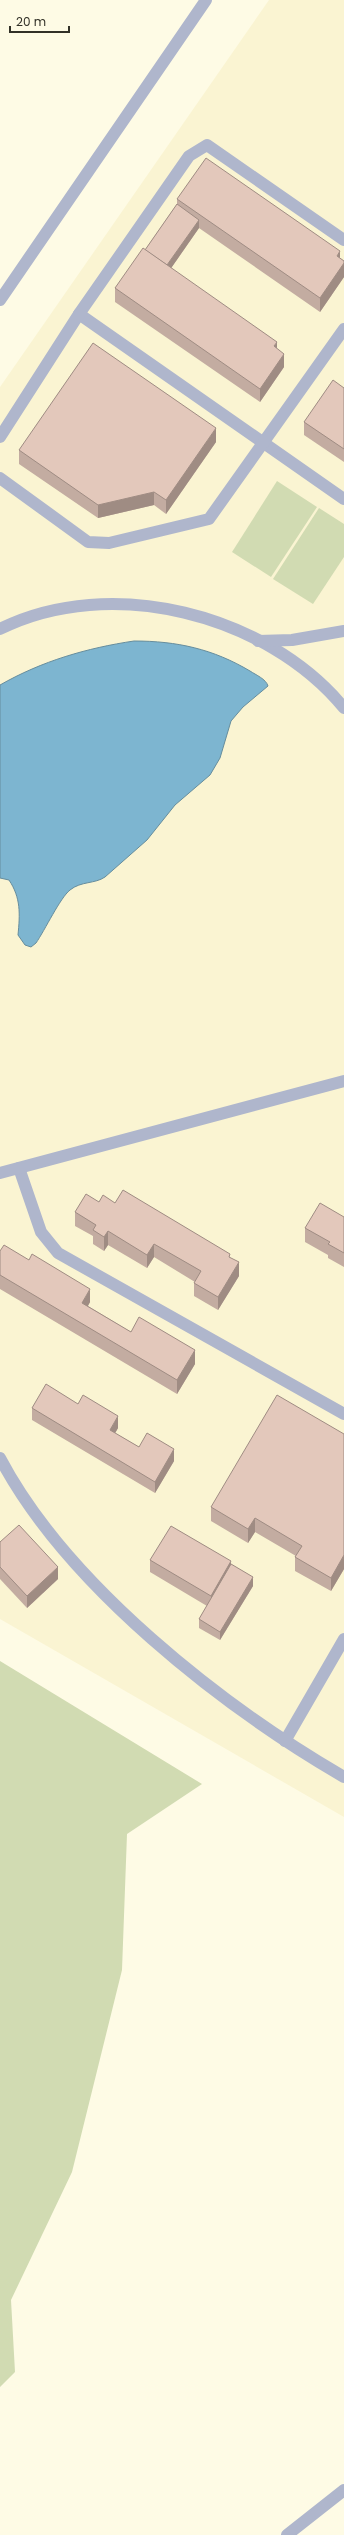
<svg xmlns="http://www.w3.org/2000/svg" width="344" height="2535" viewBox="0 0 344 2535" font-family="Poppins,sans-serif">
<rect width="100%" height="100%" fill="#fefbe5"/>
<!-- built -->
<polygon fill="#faf4d2" points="269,0 344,0 344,1817 0,1619 0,387"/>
<!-- green -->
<g fill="#d1dbb2">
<polygon points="277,481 317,507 271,577 232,552"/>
<polygon points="319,508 344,524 344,557 313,604 273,579"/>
<polygon points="0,1661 202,1784 127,1834 122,1970 72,2172 11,2300 15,2372 0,2387"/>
</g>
<!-- water -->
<path fill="#7db5d0" stroke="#668d9d" d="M134,641C177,641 213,649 250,671C256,675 266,679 268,686L243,707L231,721L220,758L210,775L175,805L147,840L105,877C95,884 81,881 70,890C60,898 45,930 36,943L31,947L25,945L18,935C20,914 21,898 9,880L0,878V685C42,661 87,648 134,641Z"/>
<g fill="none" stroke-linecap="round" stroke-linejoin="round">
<!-- minor -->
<g stroke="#afb6cc" stroke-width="12">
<polyline points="0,300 206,0"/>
<polyline points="79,314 344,499"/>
<polyline points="0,437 79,314 189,156 207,145 344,240"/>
<polyline points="0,478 88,542 109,543 209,519 344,329"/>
<path d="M0,629C110,574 267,614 344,708"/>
<polyline points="258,641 292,640 344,631"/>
<polyline points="19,1168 41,1232 58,1253 344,1414"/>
<polyline points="0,1173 344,1081"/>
<path d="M0,1458C67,1585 222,1706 344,1777"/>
<polyline points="285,1741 344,1639"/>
<polyline points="287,2535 344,2490"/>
</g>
</g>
<!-- wall -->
<g fill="#c3aca1">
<polygon points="177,199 340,258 344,261 344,277 320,312 199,228 171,268 277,349 284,367 260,402 115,302 115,288 145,250 177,204"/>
<polygon points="344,388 344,462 304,435 304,422"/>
<polygon points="216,442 166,514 154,505 98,518 19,464 19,450"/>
<polygon points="99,1202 115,1203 230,1257 239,1276 218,1310 194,1296 194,1283 195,1282 154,1257 147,1268 108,1245 104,1251 93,1244 93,1236 75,1226 75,1212"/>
<polygon points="344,1217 344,1267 328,1258 328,1255 305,1242 305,1228"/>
<polygon points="0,1251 90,1302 88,1306 131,1332 195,1364 177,1394 0,1289"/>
<polygon points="32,1408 118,1428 115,1433 139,1447 174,1461 155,1493 32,1420"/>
<polygon points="344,1434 344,1569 331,1591 295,1571 295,1557 296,1556 255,1532 248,1543 211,1521 211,1507"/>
<polygon points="0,1542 58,1579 27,1608 0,1579"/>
<polygon points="150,1560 231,1564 253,1586 220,1640 199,1628 199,1619 207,1606 150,1572"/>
</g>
<!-- shaded-wall -->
<g fill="#9f8c83">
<polygon points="199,220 199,228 165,277 165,268"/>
<polygon points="340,251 340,265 337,256"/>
<polygon points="344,263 344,277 320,312 320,298"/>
<polygon points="277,342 277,355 274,346"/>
<polygon points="284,354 284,367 260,402 260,389"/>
<polygon points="216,428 216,442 166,514 166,500"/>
<polygon points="154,492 154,505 98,518 98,505"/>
<polygon points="108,1231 108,1245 104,1251 104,1237"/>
<polygon points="154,1244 154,1257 147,1268 147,1255"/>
<polygon points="239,1262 239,1276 218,1310 218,1297"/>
<polygon points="90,1289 90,1302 82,1316 82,1303"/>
<polygon points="195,1350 195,1364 177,1394 177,1380"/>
<polygon points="118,1416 118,1428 110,1442 110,1430"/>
<polygon points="174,1449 174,1461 155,1493 155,1482"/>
<polygon points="255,1518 255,1532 248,1543 248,1529"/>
<polygon points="344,1555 344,1569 331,1591 331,1578"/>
<polygon points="231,1561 231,1573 211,1608 211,1596"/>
<polygon points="58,1567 58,1579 27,1608 27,1596"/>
<polygon points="253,1577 253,1586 220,1640 220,1632"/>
</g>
<!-- building -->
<g fill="#e3c8bb" stroke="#9f8c83">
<polygon points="206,158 340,251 337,256 344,261 344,263 320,298 177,199"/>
<polygon points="177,204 199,220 167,265 145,250"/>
<polygon points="143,248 277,342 274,346 284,354 260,389 115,288"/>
<polygon points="93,343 216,428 166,500 154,492 98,505 19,450"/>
<polygon points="333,380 344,388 344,449 304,422"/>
<polygon points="123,1190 230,1254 229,1257 239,1262 218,1297 194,1283 201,1271 154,1244 147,1255 108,1231 104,1237 93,1230 96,1225 75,1212 86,1194 99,1202 103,1195 115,1203"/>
<polygon points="320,1203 344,1217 344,1253 328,1244 330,1242 305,1228"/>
<polygon points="4,1245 29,1260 32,1254 90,1289 82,1303 131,1332 139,1317 195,1350 177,1380 0,1275 0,1251"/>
<polygon points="46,1384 78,1404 83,1395 118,1416 110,1430 139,1447 147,1433 174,1449 155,1482 32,1408"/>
<polygon points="277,1395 344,1434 344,1555 331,1578 295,1557 302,1546 255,1518 248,1529 211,1507"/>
<polygon points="19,1525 58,1567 27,1596 0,1567 0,1542"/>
<polygon points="171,1526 231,1561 211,1596 150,1560"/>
<polygon points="231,1564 253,1577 220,1632 199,1619"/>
</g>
<!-- scale -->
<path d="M10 26v6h59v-6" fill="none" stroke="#323127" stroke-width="2"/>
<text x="16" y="26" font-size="12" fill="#323127" stroke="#fefbe5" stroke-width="3" paint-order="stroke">20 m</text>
</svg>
